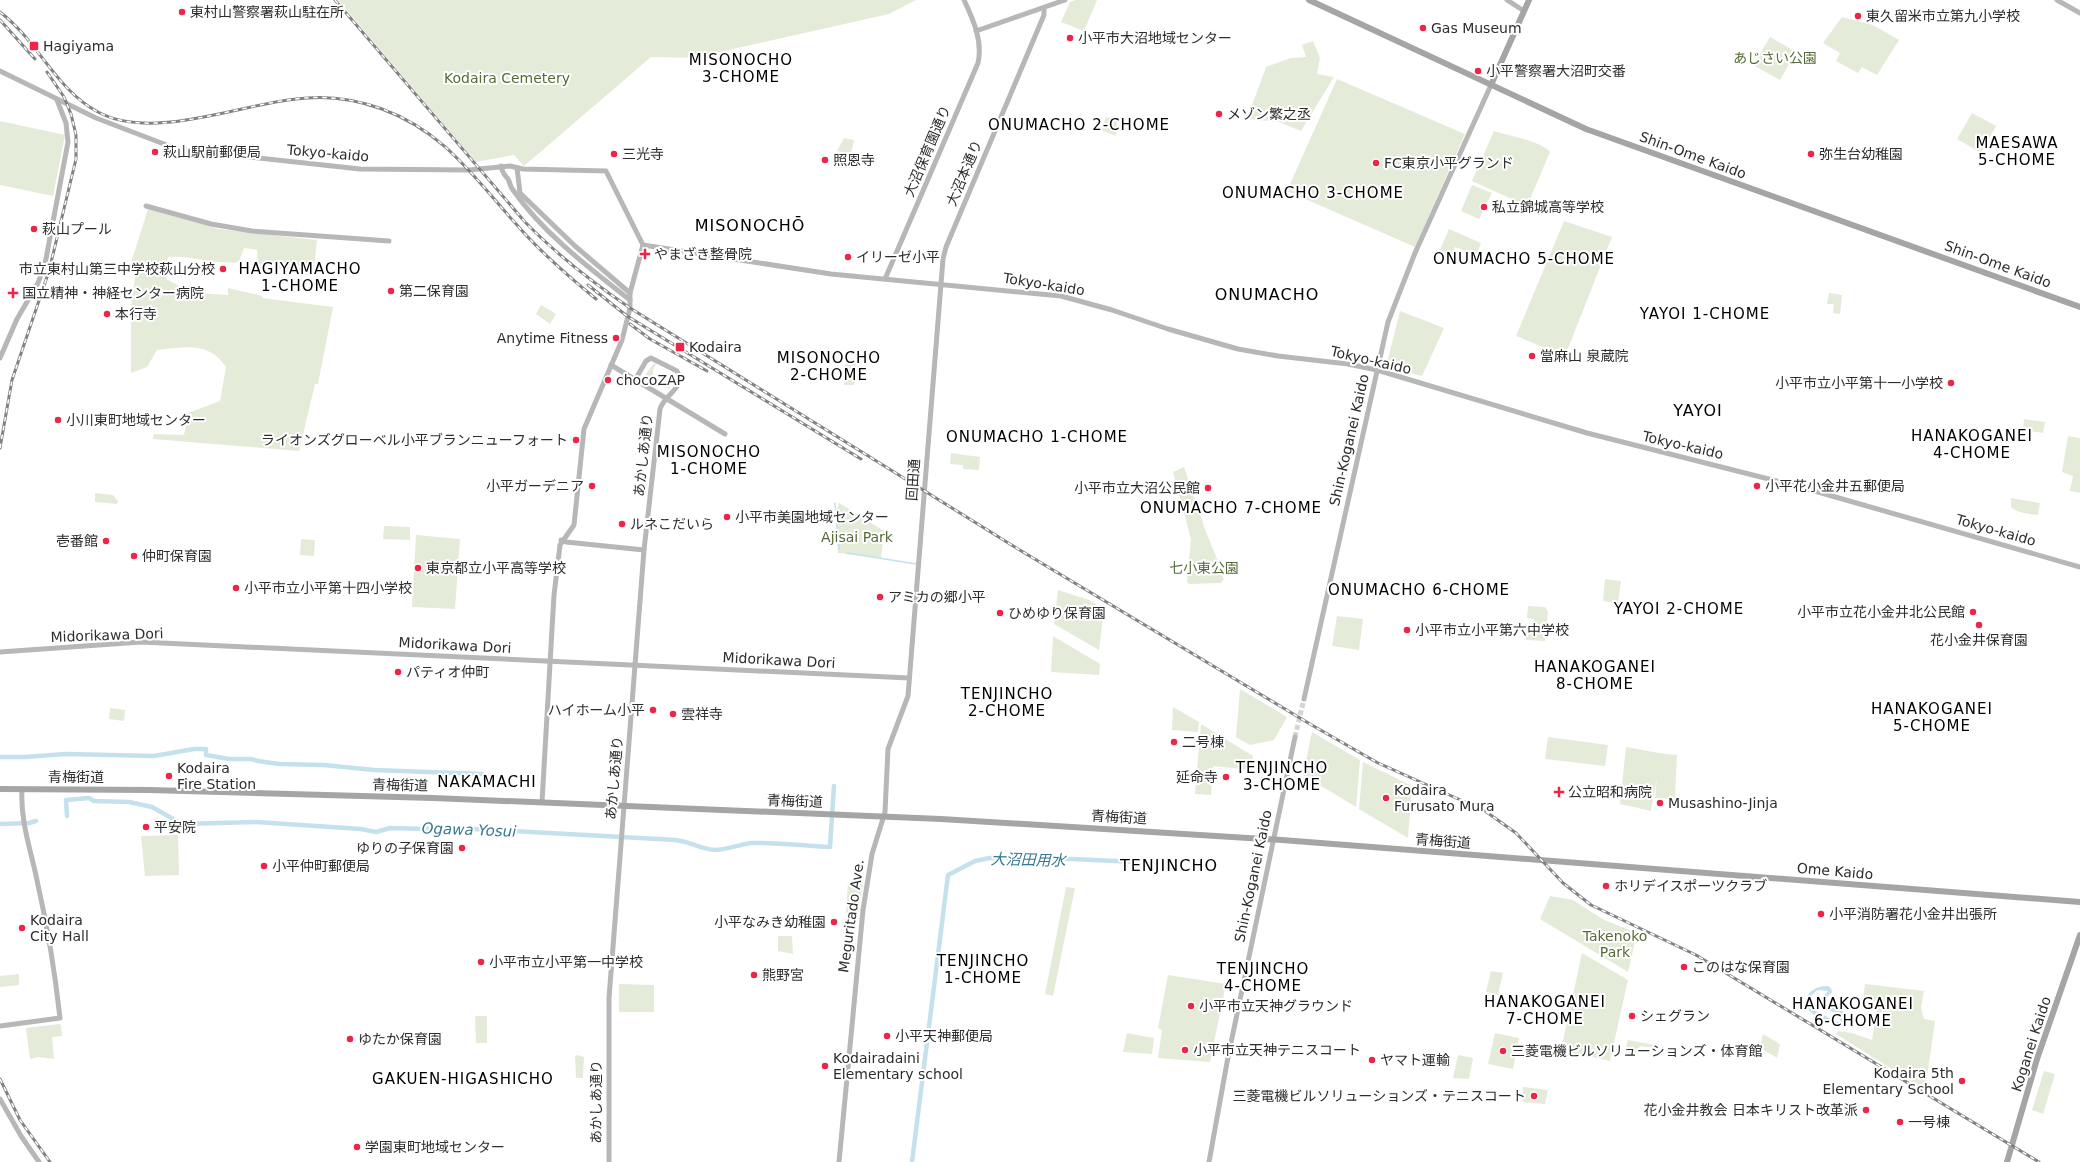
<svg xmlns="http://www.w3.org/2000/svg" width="2080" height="1162" viewBox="0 0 2080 1162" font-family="'DejaVu Sans','Noto Sans JP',sans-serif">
<rect width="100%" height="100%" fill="#fff"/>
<!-- green -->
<g fill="#e5ebd9">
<polygon points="338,0 916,0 889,14 711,54 709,58 651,57 524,166 514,155 476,162"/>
<polygon points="1076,0 1097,0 1084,31 1061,22 1070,2"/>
<polygon points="1842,17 1873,25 1899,40 1877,75 1862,67 1858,73 1836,61 1840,53 1823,43"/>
<polygon points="1770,37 1796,52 1780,80 1753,65"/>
<polygon points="1313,41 1320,58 1317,74 1334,77 1301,131 1279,122 1247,119 1266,67 1291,58 1306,57 1302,45"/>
<polygon points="1337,79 1465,134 1415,247 1287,191"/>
<polygon points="1972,113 1996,126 1981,153 1957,139"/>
<polygon points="1106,117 1117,120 1116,136 1101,130"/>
<polygon points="0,121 65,135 53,196 0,185"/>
<path d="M1494,131C1506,135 1544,142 1550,152L1527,206L1472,181Z"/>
<polygon points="844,138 854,140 851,154 837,151"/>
<polygon points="1472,185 1492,193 1479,219 1461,211"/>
<path d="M148,209L219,229L317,240L313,276L258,264L257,250L244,248L239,262C215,265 192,255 168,257L166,279L181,287V292L228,295V288L262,296V298L333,307L318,384H315L299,451L153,439L154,434L184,435L188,413L220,401L226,367C209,341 184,347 157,350L147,367L131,373V305L136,271L131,263Z"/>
<polygon points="1564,221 1612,237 1565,356 1516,336"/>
<polygon points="1449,229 1481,243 1477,253 1473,254 1455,247 1452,254 1440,250"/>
<polygon points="1829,293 1842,295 1840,314 1833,313 1834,304 1827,304"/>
<polygon points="541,305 556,314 550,324 536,314"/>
<polygon points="1400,311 1444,328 1422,376 1386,367"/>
<polygon points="848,362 856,363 854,385 844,385 845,365"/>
<polygon points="654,363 656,364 653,370 653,376 663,382 668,382 674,374 676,376 669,389 645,375"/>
<polygon points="2024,419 2045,422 2043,433 2023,430"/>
<polygon points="2068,436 2080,438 2080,493 2070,491 2073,476 2062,472"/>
<polygon points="951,453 980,457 979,470 963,469 963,465 950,464"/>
<polygon points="1184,467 1206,532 1220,566 1219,569 1224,579 1221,583 1190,584 1187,582 1191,539 1173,472"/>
<polygon points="95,493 113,495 118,501 117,504 95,502"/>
<path d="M2011,498L2040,503L2038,515C2030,514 2017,513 2011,507Z"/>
<polygon points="839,503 884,531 881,558 838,553 836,512"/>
<polygon points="384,526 410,527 410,540 383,539"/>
<polygon points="416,535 460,539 455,609 412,607"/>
<polygon points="301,539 315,540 314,556 300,555"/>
<polygon points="1605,579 1621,581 1618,603 1603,601"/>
<polygon points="1058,590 1089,600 1104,609 1099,650 1054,624"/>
<polygon points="1528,606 1545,607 1548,612 1545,641 1526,640 1526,628 1534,629 1534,619 1527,618"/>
<polygon points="1337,616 1363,619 1359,650 1332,646"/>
<polygon points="1053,636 1100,664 1099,675 1051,672"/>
<polygon points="1240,689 1287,717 1274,740 1250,745 1236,737"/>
<polygon points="1173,707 1199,722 1198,732 1172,730"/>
<polygon points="110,708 125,710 124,721 109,719"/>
<polygon points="1201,724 1253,756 1251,770 1213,766 1211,795 1195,794"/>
<polygon points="1312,732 1360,760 1356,807 1303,775"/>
<polygon points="1548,737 1608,745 1605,766 1545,759"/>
<polygon points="1626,747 1659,753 1677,755 1675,799 1655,798 1657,777 1651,811 1620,804"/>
<polygon points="1363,762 1412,786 1408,838 1359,809"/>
<polygon points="178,835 179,875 145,876 141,836"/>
<polygon points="848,883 861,884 863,886 858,913 846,913"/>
<polygon points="1066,887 1075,888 1053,996 1045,994"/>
<polygon points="1550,896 1573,900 1604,920 1637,933 1628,972 1540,919"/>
<polygon points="778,936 792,936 793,954 778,951"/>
<polygon points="1582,953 1628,980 1610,1061 1561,1050"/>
<polygon points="1491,971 1503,973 1498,995 1486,992"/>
<polygon points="19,974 19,985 0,987 0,976"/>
<polygon points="1168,975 1226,984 1210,1062 1158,1058 1162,1030 1158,1028"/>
<polygon points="619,984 654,985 654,1012 619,1012"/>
<polygon points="1865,984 1924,991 1921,1008 1924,1019 1935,1021 1925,1090 1836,1034 1838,1031 1852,1033 1872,1040 1878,1002 1863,999"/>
<polygon points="475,1016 487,1016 487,1043 476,1043"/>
<polygon points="59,1024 61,1025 62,1036 53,1037 52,1038 54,1059 38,1057 30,1059 26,1028"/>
<polygon points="1127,1033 1154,1038 1152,1054 1123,1052"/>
<polygon points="1495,1033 1519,1038 1513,1069 1488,1064"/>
<polygon points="1763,1034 1780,1044 1777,1058 1760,1048"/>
<polygon points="1628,1040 1655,1045 1655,1048 1640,1046 1636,1054 1625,1052"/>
<polygon points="577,1055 584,1057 583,1078 576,1078 575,1056"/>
<polygon points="1458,1055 1473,1058 1469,1079 1453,1078"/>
<polygon points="2044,1071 2055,1074 2043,1114 2032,1110"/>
<polygon points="1523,1087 1548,1090 1545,1104 1522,1102"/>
</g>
<!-- water -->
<path fill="#c4e1ed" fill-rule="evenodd" d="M1828,986L1831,988L1832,992L1826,998V1005L1841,1009L1845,1013V1020L1840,1025C1834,1026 1830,1023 1825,1020C1820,1017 1812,1015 1809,1010C1800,996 1814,985 1828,986ZM1819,990L1828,991L1822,997V1006L1826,1010L1841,1014L1840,1022L1835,1021L1812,1009C1809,1001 1810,993 1819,990Z"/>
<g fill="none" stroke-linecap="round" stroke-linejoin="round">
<!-- stream -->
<g stroke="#c4e1ed" stroke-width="1.5">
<polyline points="835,503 839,549"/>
<polyline points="847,553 916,564"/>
</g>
<!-- canal -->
<g stroke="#c4e1ed" stroke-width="4.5">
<polyline points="0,757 25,757 66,754 154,756 194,749 206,749 206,755 229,759 251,759 258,761 279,764 324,765 374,770 482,774"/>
<path d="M67,816L66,800L89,798L94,801L129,802L152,807L182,824L256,822L361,829L376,832L390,828L468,830L474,829L676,840C690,842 702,849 715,850C727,850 740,844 752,843C778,842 804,846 830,847L834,786"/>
<polyline points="0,824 29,823 36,821"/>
<polyline points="912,1162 948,875 975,861 990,858 1050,858 1137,862"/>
</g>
<!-- secondary-tunnel -->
<polyline stroke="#d5d5d5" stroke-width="5" stroke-dasharray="5 2.5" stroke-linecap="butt" points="1295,737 1304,699"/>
<!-- secondary -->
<g stroke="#b7b7b7" stroke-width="5">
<polyline points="1507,0 1524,11"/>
<polyline points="2057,0 2080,13"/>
<polyline points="976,31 1065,0"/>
<polyline points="0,71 96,118 177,149 360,169 469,170 510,166 523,169 606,171 643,245"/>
<path d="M501,166C502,173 504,174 508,179C510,182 510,187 513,190C543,233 588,267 630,300"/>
<polyline points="517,168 520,193 575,246 630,293"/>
<polyline points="146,206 211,224 252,231 389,241"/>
<polyline points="643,245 831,274 1061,296 1112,310 1168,329 1238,349 1278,356 1348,364 1377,370 1587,433 1804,488 2080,567"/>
<path d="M885,279L978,63C983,41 973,19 964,0"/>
<polyline points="0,358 17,319 38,283 45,264 68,142 66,123 57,100"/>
<polyline points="611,365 725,434"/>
<polyline points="561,540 566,542 644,550"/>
<polyline points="0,652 141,642 909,678"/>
<polyline points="1304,699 1388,322 1415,253 1491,85"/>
<polyline points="542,802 554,595 560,545 574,525 584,429 622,340 630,308 630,293 643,245"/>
<path d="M0,1026L60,1018C55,973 48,929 38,885C32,853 20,823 22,789"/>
<polyline points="0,1099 21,1136 39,1162"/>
<path d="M609,1162V998L644,550L660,409C664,396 679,391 680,377L677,371L651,358L646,361L635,380"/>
<polyline points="839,1162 863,910 872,854 885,812 888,749 908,696 943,259 946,247 1044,15 1044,8"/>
<polyline points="1209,1162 1228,1057 1295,737"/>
</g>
<!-- primary -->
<g stroke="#a5a5a5" stroke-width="6">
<polyline points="1309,0 1586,129 2080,307"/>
<polyline points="1491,85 1529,0"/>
<polyline points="0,789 150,790 433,798 941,819 1282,840 2080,902"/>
<polyline points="2007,1162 2037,1059 2080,935"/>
</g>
<defs>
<g id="rail">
<path d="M335,0L525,222C557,255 592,282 630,308L1018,549L1310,724L1378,763L1485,811L1516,833L1563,883L1591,905L1696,955L2039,1162"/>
<path d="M0,12C37,40 56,90 98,112C152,141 237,105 296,99C325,95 355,99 382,109C445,132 474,178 517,225C541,253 568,276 596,299"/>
<polyline points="0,20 35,59"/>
<polyline points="588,285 627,316 861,459"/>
<polyline points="630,324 650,339 707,371"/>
<polyline points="0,448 12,380 49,271 76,159 76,135 71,114 64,97 47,72"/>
<polyline points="0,1079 20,1120 50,1162"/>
</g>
</defs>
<!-- rail casing -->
<use href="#rail" stroke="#828282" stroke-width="3"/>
<!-- rail -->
<use href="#rail" stroke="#fff" stroke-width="1.5" stroke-dasharray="4.5" stroke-linecap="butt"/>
</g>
<!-- markers -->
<g fill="#ee2448" stroke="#fff" stroke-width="1.5">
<circle cx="182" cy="12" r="4"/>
<circle cx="1858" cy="16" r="4"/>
<circle cx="1423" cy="28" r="4"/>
<circle cx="1070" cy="38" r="4"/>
<rect x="29" y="41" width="10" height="10" rx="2"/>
<circle cx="1478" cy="71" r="4"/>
<circle cx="1219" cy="114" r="4"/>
<circle cx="155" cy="152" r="4"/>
<circle cx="614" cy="154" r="4"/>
<circle cx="1811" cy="154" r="4"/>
<circle cx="825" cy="160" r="4"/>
<circle cx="1376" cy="163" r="4"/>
<circle cx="1484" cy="207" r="4"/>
<circle cx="34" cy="229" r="4"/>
<path d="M643 248h4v4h4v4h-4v4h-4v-4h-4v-4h4z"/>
<circle cx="848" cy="257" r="4"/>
<circle cx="223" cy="269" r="4"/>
<circle cx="391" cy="291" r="4"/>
<path d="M11 287h4v4h4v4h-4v4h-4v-4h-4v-4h4z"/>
<circle cx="107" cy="314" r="4"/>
<circle cx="616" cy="338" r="4"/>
<rect x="675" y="342" width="10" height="10" rx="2"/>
<circle cx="1532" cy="356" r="4"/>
<circle cx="608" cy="380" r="4"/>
<circle cx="1951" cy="383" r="4"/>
<circle cx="58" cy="420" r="4"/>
<circle cx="576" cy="440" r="4"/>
<circle cx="592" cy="486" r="4"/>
<circle cx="1757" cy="486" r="4"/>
<circle cx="1208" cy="488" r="4"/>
<circle cx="727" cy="517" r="4"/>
<circle cx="622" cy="524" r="4"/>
<circle cx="106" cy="541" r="4"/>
<circle cx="134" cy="556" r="4"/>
<circle cx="418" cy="568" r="4"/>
<circle cx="236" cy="588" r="4"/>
<circle cx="880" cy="597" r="4"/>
<circle cx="1973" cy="612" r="4"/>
<circle cx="1000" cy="613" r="4"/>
<circle cx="1979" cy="625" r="4"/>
<circle cx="1407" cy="630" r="4"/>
<circle cx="398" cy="672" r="4"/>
<circle cx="653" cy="710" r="4"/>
<circle cx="673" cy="714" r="4"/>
<circle cx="1174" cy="742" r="4"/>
<circle cx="169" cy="776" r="4"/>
<circle cx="1226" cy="777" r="4"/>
<path d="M1557 786h4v4h4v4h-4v4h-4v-4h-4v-4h4z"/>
<circle cx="1386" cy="798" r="4"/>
<circle cx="1660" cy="803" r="4"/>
<circle cx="146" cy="827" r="4"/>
<circle cx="462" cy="848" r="4"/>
<circle cx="264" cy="866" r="4"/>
<circle cx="1606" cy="886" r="4"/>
<circle cx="1821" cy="914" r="4"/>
<circle cx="834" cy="922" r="4"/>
<circle cx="22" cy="928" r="4"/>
<circle cx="481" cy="962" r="4"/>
<circle cx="1684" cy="967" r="4"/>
<circle cx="754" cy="975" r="4"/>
<circle cx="1191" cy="1006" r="4"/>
<circle cx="1632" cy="1016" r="4"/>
<circle cx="887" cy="1036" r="4"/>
<circle cx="350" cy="1039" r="4"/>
<circle cx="1185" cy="1050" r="4"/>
<circle cx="1503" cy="1051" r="4"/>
<circle cx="1372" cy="1060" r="4"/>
<circle cx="825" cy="1066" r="4"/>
<circle cx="1962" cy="1081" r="4"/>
<circle cx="1534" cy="1096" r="4"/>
<circle cx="1866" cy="1110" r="4"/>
<circle cx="1900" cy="1122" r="4"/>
<circle cx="357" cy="1147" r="4"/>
</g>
<g text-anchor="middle" stroke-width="4" stroke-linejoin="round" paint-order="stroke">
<!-- poi labels -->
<g font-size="14" fill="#2d2d2d" stroke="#fff" text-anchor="start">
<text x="190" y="17">東村山警察署萩山駐在所</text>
<text x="1866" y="21">東久留米市立第九小学校</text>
<text x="1431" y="33">Gas Museum</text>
<text x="1078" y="43">小平市大沼地域センター</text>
<text x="43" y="51">Hagiyama</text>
<text x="1486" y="76">小平警察署大沼町交番</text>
<text x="1227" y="119">メゾン繁之丞</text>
<text x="163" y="157">萩山駅前郵便局</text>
<text x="622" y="159">三光寺</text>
<text x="1819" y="159">弥生台幼稚園</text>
<text x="833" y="165">照恩寺</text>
<text x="1384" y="168">FC東京小平グランド</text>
<text x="1492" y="212">私立錦城高等学校</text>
<text x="42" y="234">萩山プール</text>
<text x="654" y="259">やまざき整骨院</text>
<text x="856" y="262">イリーゼ小平</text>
<text x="215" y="274" text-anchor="end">市立東村山第三中学校萩山分校</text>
<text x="399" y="296">第二保育園</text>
<text x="22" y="298">国立精神・神経センター病院</text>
<text x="115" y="319">本行寺</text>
<text x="608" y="343" text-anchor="end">Anytime Fitness</text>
<text x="689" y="352">Kodaira</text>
<text x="1540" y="361">當麻山 泉蔵院</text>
<text x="616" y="385">chocoZAP</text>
<text x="1943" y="388" text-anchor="end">小平市立小平第十一小学校</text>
<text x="66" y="425">小川東町地域センター</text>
<text x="568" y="445" text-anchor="end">ライオンズグローベル小平ブランニューフォート</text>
<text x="584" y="491" text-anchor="end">小平ガーデニア</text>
<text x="1765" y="491">小平花小金井五郵便局</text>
<text x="1200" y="493" text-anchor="end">小平市立大沼公民館</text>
<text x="735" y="522">小平市美園地域センター</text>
<text x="630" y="529">ルネこだいら</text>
<text x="98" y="546" text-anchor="end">壱番館</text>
<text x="142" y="561">仲町保育園</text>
<text x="426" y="573">東京都立小平高等学校</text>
<text x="244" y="593">小平市立小平第十四小学校</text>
<text x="888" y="602">アミカの郷小平</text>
<text x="1965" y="617" text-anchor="end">小平市立花小金井北公民館</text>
<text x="1008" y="618">ひめゆり保育園</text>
<text x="1415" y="635">小平市立小平第六中学校</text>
<text x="1979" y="645" text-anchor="middle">花小金井保育園</text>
<text x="406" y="677">パティオ仲町</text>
<text x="645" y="715" text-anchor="end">ハイホーム小平</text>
<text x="681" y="719">雲祥寺</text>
<text x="1182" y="747">二号棟</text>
<text x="177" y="773">Kodaira<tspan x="177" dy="16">Fire Station</tspan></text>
<text x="1218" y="782" text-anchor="end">延命寺</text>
<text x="1394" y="795">Kodaira<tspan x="1394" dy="16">Furusato Mura</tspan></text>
<text x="1568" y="797">公立昭和病院</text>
<text x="1668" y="808">Musashino-Jinja</text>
<text x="154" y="832">平安院</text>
<text x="454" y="853" text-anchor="end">ゆりの子保育園</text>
<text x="272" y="871">小平仲町郵便局</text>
<text x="1614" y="891">ホリデイスポーツクラブ</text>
<text x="1829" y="919">小平消防署花小金井出張所</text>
<text x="30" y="925">Kodaira<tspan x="30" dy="16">City Hall</tspan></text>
<text x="826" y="927" text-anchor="end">小平なみき幼稚園</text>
<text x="489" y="967">小平市立小平第一中学校</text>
<text x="1692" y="972">このはな保育園</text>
<text x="762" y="980">熊野宮</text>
<text x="1199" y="1011">小平市立天神グラウンド</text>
<text x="1640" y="1021">シェグラン</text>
<text x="895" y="1041">小平天神郵便局</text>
<text x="358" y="1044">ゆたか保育園</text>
<text x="1193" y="1055">小平市立天神テニスコート</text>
<text x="1511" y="1056">三菱電機ビルソリューションズ・体育館</text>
<text x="833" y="1063">Kodairadaini<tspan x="833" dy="16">Elementary school</tspan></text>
<text x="1380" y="1065">ヤマト運輸</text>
<text x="1954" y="1078" text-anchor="end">Kodaira 5th<tspan x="1954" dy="16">Elementary School</tspan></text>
<text x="1526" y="1101" text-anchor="end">三菱電機ビルソリューションズ・テニスコート</text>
<text x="1858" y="1115" text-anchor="end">花小金井教会 日本キリスト改革派</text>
<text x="1908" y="1127">一号棟</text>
<text x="365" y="1152">学園東町地域センター</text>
</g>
<!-- park labels -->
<g font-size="14" fill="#556a38" stroke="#fff">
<text x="1775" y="63">あじさい公園</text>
<text x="507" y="83">Kodaira Cemetery</text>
<text x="857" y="542">Ajisai Park</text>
<text x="1204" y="573">七小東公園</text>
<text x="1615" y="941">Takenoko<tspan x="1615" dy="16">Park</tspan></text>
</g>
<!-- street labels -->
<g font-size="14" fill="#2d2d2d" stroke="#fff">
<text transform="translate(927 151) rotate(-67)" y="5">大沼保育園通り</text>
<text transform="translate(328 153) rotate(5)" y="5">Tokyo-kaido</text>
<text transform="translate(1693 155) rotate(20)" y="5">Shin-Ome Kaido</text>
<text transform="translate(964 173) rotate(-67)" y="5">大沼本通り</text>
<text transform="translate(1998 264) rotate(20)" y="5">Shin-Ome Kaido</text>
<text transform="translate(1044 284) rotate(9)" y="5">Tokyo-kaido</text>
<text transform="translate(1371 360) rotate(13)" y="5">Tokyo-kaido</text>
<text transform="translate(1349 440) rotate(-77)" y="5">Shin-Koganei Kaido</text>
<text transform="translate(1683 445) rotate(13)" y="5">Tokyo-kaido</text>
<text transform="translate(643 455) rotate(-84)" y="5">あかしあ通り</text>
<text transform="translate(913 480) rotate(-86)" y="5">回田通</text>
<text transform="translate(1996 530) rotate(16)" y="5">Tokyo-kaido</text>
<text transform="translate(107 635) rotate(-2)" y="5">Midorikawa Dori</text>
<text transform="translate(455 645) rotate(3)" y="5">Midorikawa Dori</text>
<text transform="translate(779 660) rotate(3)" y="5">Midorikawa Dori</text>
<text x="76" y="782">青梅街道</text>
<text transform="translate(614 778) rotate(-85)" y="5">あかしあ通り</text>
<text transform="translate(400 785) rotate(1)" y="5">青梅街道</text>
<text transform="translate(795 801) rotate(2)" y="5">青梅街道</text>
<text transform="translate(1119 817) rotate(3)" y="5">青梅街道</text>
<text transform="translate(1443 841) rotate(4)" y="5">青梅街道</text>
<text transform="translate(1835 871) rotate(5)" y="5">Ome Kaido</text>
<text transform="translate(1253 876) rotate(-78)" y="5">Shin-Koganei Kaido</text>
<text transform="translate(851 916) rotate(-82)" y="5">Meguritado Ave.</text>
<text transform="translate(2031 1044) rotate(-72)" y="5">Koganei Kaido</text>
<text transform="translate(596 1102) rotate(-90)" y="5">あかしあ通り</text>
</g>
<!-- neighbourhood labels -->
<g font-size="15" letter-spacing="1" fill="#000" stroke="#fff">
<text x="741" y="65">MISONOCHO<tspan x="741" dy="17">3-CHOME</tspan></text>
<text x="1079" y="130">ONUMACHO 2-CHOME</text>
<text x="2017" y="148">MAESAWA<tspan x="2017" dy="17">5-CHOME</tspan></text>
<text x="1313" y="198">ONUMACHO 3-CHOME</text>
<text x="1524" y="264">ONUMACHO 5-CHOME</text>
<text x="300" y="274">HAGIYAMACHO<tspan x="300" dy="17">1-CHOME</tspan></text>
<text x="1705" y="319">YAYOI 1-CHOME</text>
<text x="829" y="363">MISONOCHO<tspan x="829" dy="17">2-CHOME</tspan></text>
<text x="1972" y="441">HANAKOGANEI<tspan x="1972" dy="17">4-CHOME</tspan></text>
<text x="1037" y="442">ONUMACHO 1-CHOME</text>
<text x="709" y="457">MISONOCHO<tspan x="709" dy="17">1-CHOME</tspan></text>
<text x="1231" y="513">ONUMACHO 7-CHOME</text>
<text x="1419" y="595">ONUMACHO 6-CHOME</text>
<text x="1679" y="614">YAYOI 2-CHOME</text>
<text x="1595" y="672">HANAKOGANEI<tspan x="1595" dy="17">8-CHOME</tspan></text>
<text x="1007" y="699">TENJINCHO<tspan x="1007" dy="17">2-CHOME</tspan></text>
<text x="1932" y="714">HANAKOGANEI<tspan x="1932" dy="17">5-CHOME</tspan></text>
<text x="1282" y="773">TENJINCHO<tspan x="1282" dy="17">3-CHOME</tspan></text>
<text x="487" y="787">NAKAMACHI</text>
<text x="983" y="966">TENJINCHO<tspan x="983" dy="17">1-CHOME</tspan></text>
<text x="1263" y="974">TENJINCHO<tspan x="1263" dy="17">4-CHOME</tspan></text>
<text x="1545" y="1007">HANAKOGANEI<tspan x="1545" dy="17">7-CHOME</tspan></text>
<text x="1853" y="1009">HANAKOGANEI<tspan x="1853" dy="17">6-CHOME</tspan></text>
<text x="463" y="1084">GAKUEN-HIGASHICHO</text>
</g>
<!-- water labels -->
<g font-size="15" font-style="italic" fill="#377892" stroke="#fff">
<text transform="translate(469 830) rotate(2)" y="5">Ogawa Yosui</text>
<text transform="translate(1028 860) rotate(1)" y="5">大沼田用水</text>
</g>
<!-- quarter labels -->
<g font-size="16" letter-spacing="1" fill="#000" stroke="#fff">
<text x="750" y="231">MISONOCHŌ</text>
<text x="1267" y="300">ONUMACHO</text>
<text x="1698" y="416">YAYOI</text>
<text x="1169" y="871">TENJINCHO</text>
</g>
</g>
</svg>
